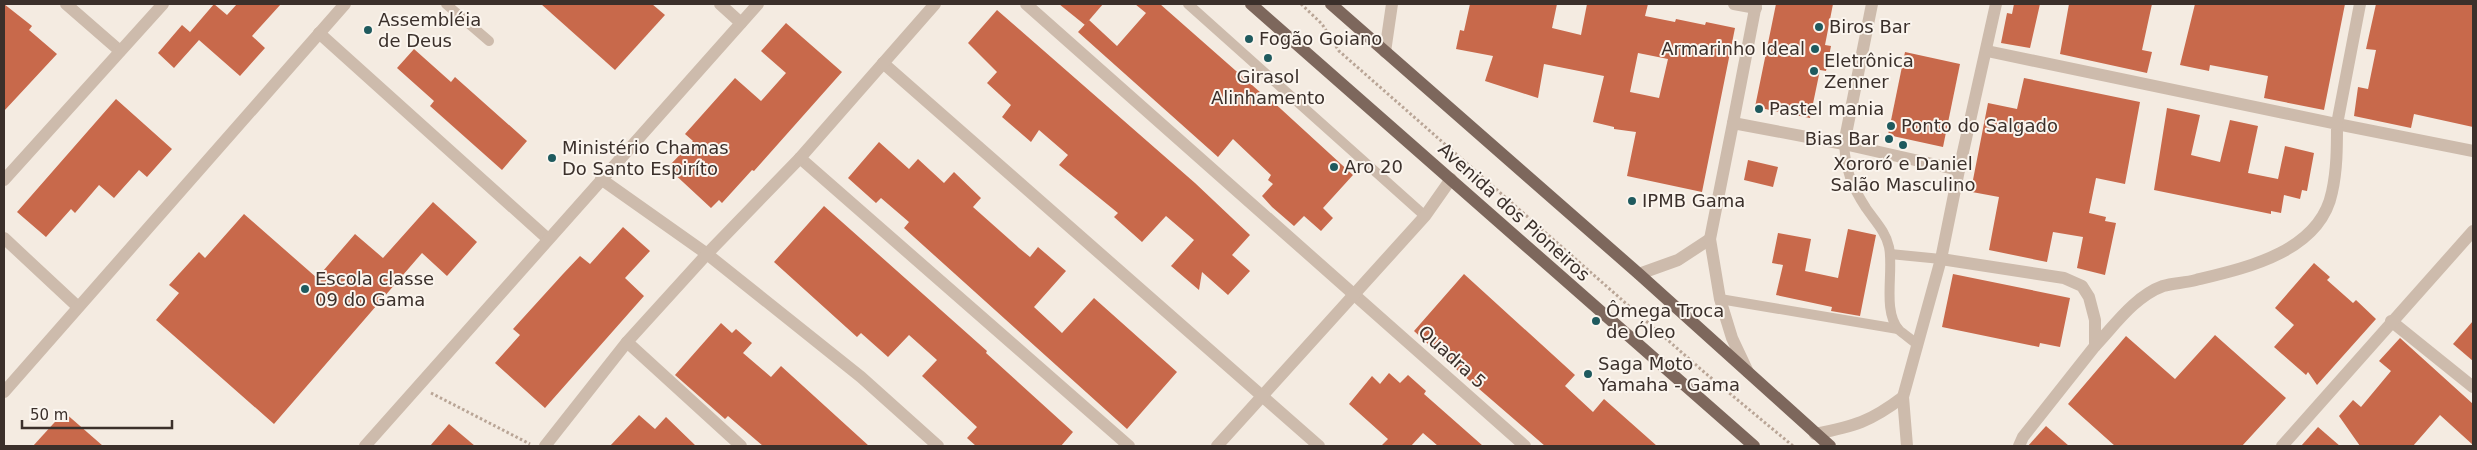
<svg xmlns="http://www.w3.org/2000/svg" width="2477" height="450" viewBox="0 0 2477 450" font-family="'DejaVu Sans',sans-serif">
<rect width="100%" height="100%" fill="#f4ebe1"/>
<!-- building -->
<g fill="#c8694b" fill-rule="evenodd">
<polygon points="4,4 32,26 29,30 57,54 4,111"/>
<polygon points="214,4 227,15 237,4 281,4 252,36 265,48 240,76 199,40 174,68 158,53 182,25 190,32"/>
<polygon points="541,4 652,4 665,15 615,70"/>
<polygon points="1059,4 1103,4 1085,25"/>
<polygon points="1135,4 1160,4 1269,100 1270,99 1353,175 1323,208 1333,218 1321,231 1304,216 1294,226 1272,207 1262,196 1273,184 1268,180 1271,175 1233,139 1218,157 1078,32 1089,20 1117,46 1146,13"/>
<path d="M1470,4H1557L1552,28L1581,35L1587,4H1648L1645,16L1675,22L1676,19L1705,25L1706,22L1735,28L1702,192L1627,176L1636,132L1614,129V127L1593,122L1604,76L1544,64L1538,98L1485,81L1493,56L1456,49L1460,30L1464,31ZM1638,53L1668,59L1659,98L1630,92Z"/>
<polygon points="1776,4 1833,4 1825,45 1831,46 1826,71 1820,70 1810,118 1755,107"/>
<polygon points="2014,4 2040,4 2030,48 2001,43 2007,13 2012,14"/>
<polygon points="2069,4 2152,4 2142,50 2152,52 2147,73 2060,54"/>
<polygon points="2195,4 2345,4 2324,110 2264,98 2268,76 2210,65 2209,71 2180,65"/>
<polygon points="2376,4 2473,4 2473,127 2414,114 2411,128 2354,116 2358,87 2368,89 2376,50 2366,49"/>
<polygon points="997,10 1195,183 1250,235 1232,255 1250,271 1228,295 1202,272 1199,290 1171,266 1194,240 1166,216 1142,242 1114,217 1118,213 1059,165 1068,155 1039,130 1031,142 1002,117 1011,105 987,83 997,72 968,43"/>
<polygon points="786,23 842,72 754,171 752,170 722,203 719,200 711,208 670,170 673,167 670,165 693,141 685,134 735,78 761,101 786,73 761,51"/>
<polygon points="414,49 451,82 455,77 527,141 502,170 430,106 434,101 397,68"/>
<polygon points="1905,52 1960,64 1943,147 1888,135"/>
<polygon points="2024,78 2140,102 2125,184 2096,178 2089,213 2106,217 2105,221 2116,223 2105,275 2077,268 2083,237 2053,232 2047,262 1989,250 1999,197 1972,192 1971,190 1988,103 2017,109"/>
<polygon points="116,99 172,149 147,177 139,170 114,198 99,185 75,213 71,209 46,237 17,212"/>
<polygon points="2167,108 2200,115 2191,155 2220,162 2230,120 2258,126 2248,173 2278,179 2285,146 2314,153 2307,191 2302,190 2300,199 2284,195 2281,213 2271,211 2271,214 2154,190"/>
<polygon points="879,142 909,169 918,159 944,183 954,172 981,198 973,207 1019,248 1030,257 1038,247 1066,271 1034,307 1062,333 1094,298 1177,372 1127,429 904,228 909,222 881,198 876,203 848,178"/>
<polygon points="1748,160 1778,167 1773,187 1744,180"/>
<polygon points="433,202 477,242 447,276 422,253 274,424 156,320 179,293 169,285 199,252 205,258 244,214 317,278 355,234 383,258"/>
<polygon points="824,206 987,351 986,353 1073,432 1061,446 976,446 967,438 977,427 922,376 937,360 909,335 888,357 861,333 857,337 774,262"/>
<polygon points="623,227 650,251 625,278 644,296 545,408 495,363 520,335 513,329 563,274 580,256 590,264"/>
<polygon points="1848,229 1876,235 1860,316 1831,311 1832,307 1776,295 1783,265 1772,263 1778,233 1811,239 1805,271 1838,278"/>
<polygon points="2314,263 2330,277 2327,280 2353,303 2356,300 2376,319 2317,385 2308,372 2306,375 2274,347 2294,325 2275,308"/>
<polygon points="1464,274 1575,375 1565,386 1593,412 1604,399 1657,446 1545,446 1441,356 1414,331"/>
<polygon points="1953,274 2070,298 2060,347 2040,343 2039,347 1942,327"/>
<polygon points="2473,321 2473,361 2453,344"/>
<polygon points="721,323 732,333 736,329 752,343 743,353 771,377 781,366 869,446 763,446 728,416 725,419 675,375"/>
<polygon points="2215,335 2286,398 2242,446 2115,446 2068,404 2126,336 2175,379"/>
<polygon points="2400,338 2473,404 2473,445 2440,415 2413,446 2360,446 2339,416 2353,400 2361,407 2391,371 2379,361"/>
<polygon points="1389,373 1400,383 1408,375 1426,391 1424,394 1483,446 1438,446 1423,433 1411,446 1381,446 1388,439 1349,404 1372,376 1380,384"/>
<polygon points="64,412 103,446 33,446"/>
<polygon points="639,415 655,429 666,417 696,446 610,446"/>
<polygon points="449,424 475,446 430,446"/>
<polygon points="2046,426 2069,446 2028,446"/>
<polygon points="2318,427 2340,446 2301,446"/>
</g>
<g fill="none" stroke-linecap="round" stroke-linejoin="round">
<!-- path -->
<g stroke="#b9a596" stroke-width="3" stroke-dasharray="2.5 2.5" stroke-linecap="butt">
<polyline points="1301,4 1322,24 1339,51 1704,372 1793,446"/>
<polyline points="431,393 530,444"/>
</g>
<!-- service -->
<g stroke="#cdbbac" stroke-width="10">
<polyline points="446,4 489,41"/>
<polyline points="1188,4 1425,216"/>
<path d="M1844,144C1846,171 1851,185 1866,208C1875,221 1886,232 1889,247C1894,271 1882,311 1899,330C1905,335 1912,340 1918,345"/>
<polyline points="1890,254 1941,259"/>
<polyline points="1720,299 1898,329"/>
</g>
<!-- minor -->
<g stroke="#cdbbac" stroke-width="12">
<polyline points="66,4 120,51"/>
<polyline points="720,4 741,23"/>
<polyline points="1026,4 1525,446"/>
<polyline points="1734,4 1756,8"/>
<polyline points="2360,4 2337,124 2473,151"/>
<polyline points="319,33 548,239"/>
<path d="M1987,51L2337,124C2337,147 2337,170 2332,192C2320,252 2246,268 2196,280C2185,283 2173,283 2163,286C2135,296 2114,326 2095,346"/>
<polyline points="1385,52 1392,4"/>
<polyline points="883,63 1319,446"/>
<polyline points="1733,123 1756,4"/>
<polyline points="800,158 1129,446"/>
<polyline points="1959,170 1996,4"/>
<polyline points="601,179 707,254 861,377 938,446"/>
<polyline points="4,180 163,4"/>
<polyline points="4,238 78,307"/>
<polyline points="1941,259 2064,278 2082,286 2089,297 2095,320 2095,346 2023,437 2019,446"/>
<polyline points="2391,321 2473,387"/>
<polyline points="627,342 741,446"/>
<polyline points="4,392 345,4"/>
<polyline points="365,446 758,4"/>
<polyline points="545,446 627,342 707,254 800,158 935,4"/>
<polyline points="1217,446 1425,216 1451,179"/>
<polyline points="2282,446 2473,231"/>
</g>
<!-- tertiary -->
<g stroke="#cdbbac" stroke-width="12">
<polyline points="1844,144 1872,4"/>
<polyline points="1639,274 1678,260 1710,239"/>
<polyline points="1748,372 1732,338 1720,299 1710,239 1733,123 1844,144 1959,170 1941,259 1903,397 1907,446"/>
<path d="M1815,434C1855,426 1870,422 1903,397"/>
</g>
<!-- primary -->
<g stroke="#7d675c" stroke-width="12">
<polyline points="1251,4 1754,446"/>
<polyline points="1331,4 1639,274 1830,446"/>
</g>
</g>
<!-- markers -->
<g fill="#1f5a5e" stroke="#fbf5ee" stroke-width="2">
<circle cx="1819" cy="27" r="5"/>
<circle cx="368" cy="30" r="5"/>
<circle cx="1249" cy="39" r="5"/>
<circle cx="1815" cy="49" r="5"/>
<circle cx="1268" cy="58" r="5"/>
<circle cx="1814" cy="71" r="5"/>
<circle cx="1759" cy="109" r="5"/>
<circle cx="1891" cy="126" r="5"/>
<circle cx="1889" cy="139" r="5"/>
<circle cx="1903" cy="145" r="5"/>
<circle cx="552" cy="158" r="5"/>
<circle cx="1334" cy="167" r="5"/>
<circle cx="1632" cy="201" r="5"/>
<circle cx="305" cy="289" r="5"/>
<circle cx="1596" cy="321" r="5"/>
<circle cx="1588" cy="374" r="5"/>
</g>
<g text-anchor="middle" stroke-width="4" stroke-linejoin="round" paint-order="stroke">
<!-- poi labels -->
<g font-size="18" fill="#3b302b" stroke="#fbf5ee" text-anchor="start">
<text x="378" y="26">Assembléia<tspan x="378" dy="21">de Deus</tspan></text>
<text x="1829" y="33">Biros Bar</text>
<text x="1259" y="45">Fogão Goiano</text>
<text x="1805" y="55" text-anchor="end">Armarinho Ideal</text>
<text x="1824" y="67">Eletrônica<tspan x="1824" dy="21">Zenner</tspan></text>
<text x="1268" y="83" text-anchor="middle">Girasol<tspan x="1268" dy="21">Alinhamento</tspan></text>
<text x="1769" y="115">Pastel mania</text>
<text x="1901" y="132">Ponto do Salgado</text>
<text x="1879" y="145" text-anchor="end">Bias Bar</text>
<text x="562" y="154">Ministério Chamas<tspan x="562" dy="21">Do Santo Espiríto</tspan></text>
<text x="1903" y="170" text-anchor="middle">Xororó e Daniel<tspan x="1903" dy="21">Salão Masculino</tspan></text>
<text x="1344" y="173">Aro 20</text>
<text x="1642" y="207">IPMB Gama</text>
<text x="315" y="285">Escola classe<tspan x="315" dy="21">09 do Gama</tspan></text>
<text x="1606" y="317">Ômega Troca<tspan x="1606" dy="21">de Óleo</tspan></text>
<text x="1598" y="370">Saga Moto<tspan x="1598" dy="21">Yamaha - Gama</tspan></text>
</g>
<!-- street labels -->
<g font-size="18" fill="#3b302b" stroke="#fbf5ee">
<text transform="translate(1514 212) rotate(42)" y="6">Avenida dos Pioneiros</text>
<text transform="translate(1452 357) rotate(42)" y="6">Quadra 5</text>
</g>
</g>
<!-- border -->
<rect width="2477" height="450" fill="none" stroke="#3b302b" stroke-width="10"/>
<!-- scale -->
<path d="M22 420v8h150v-8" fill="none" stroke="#3b302b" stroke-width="2.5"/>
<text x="30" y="420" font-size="15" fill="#3b302b" stroke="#fbf5ee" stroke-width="4" paint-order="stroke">50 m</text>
</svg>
